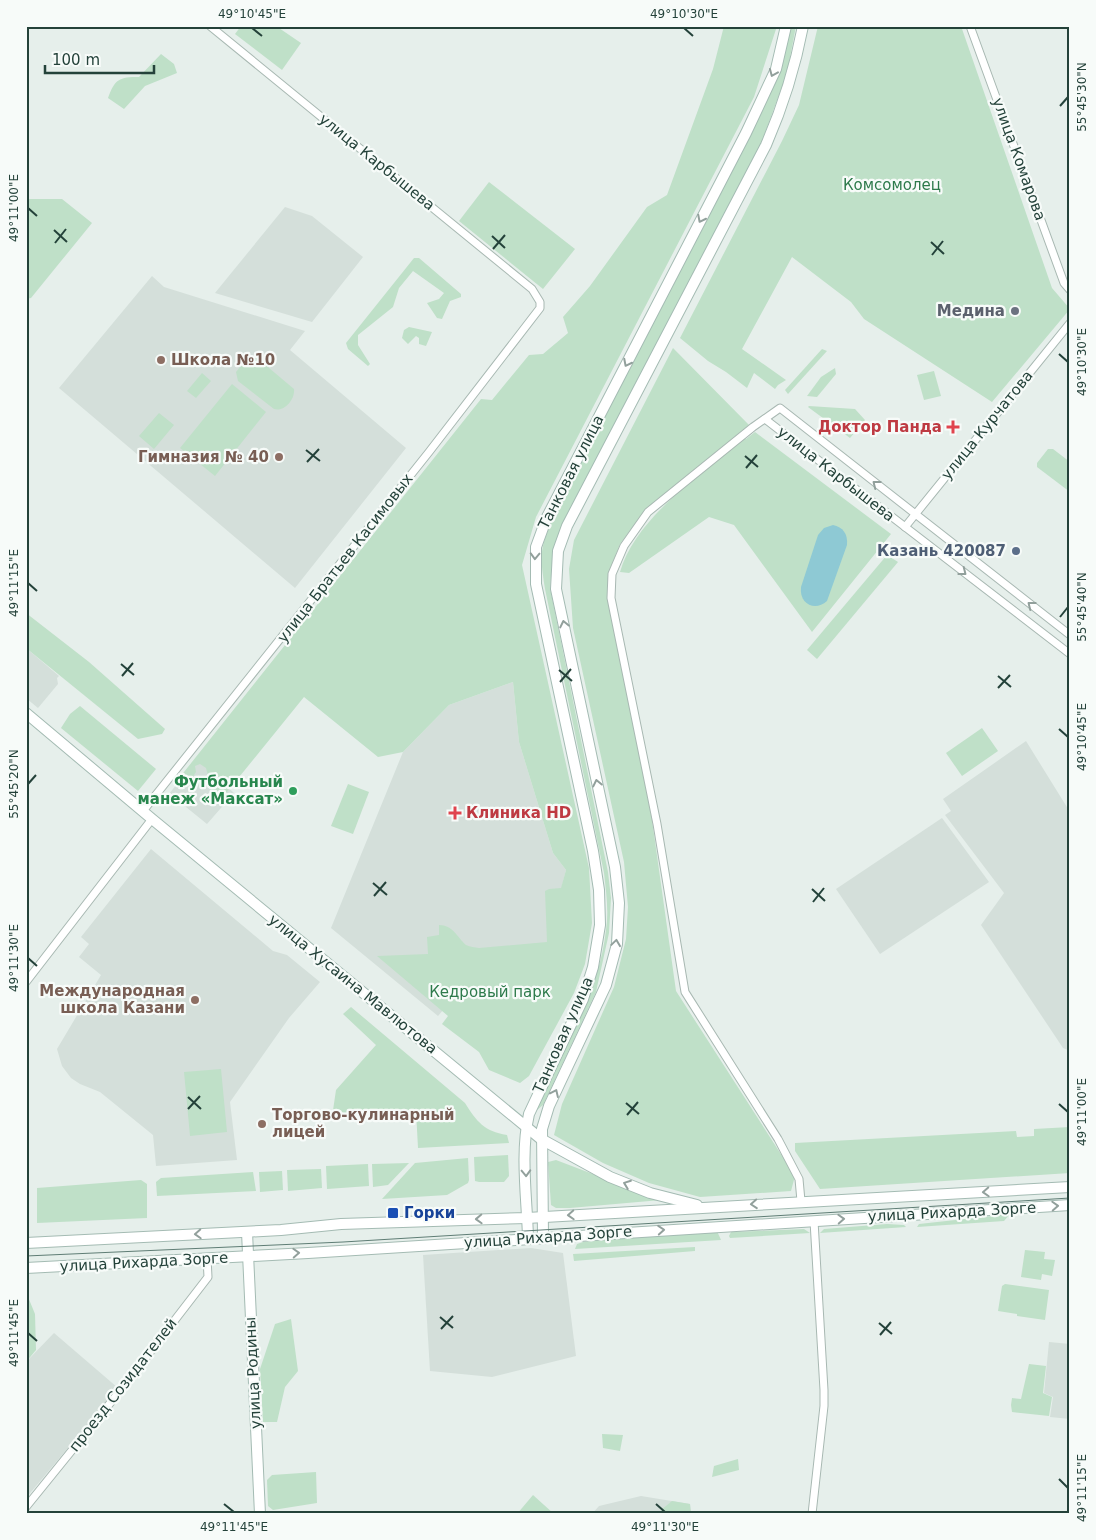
<svg xmlns="http://www.w3.org/2000/svg" width="1096" height="1540" viewBox="0 0 1096 1540" font-family="'DejaVu Sans',sans-serif">
<rect width="100%" height="100%" fill="#e6efeb"/>
<!-- built -->
<g fill="#d4dfda">
<polygon points="285,207 312,216 363,257 312,322 215,293"/>
<polygon points="152,276 164,287 305,331 290,350 406,448 295,588 59,388"/>
<polygon points="26,648 59,676 57,678 58,684 38,708 26,698"/>
<polygon points="513,682 519,742 553,853 566,870 548,943 494,950 438,1016 331,928 403,752 449,705"/>
<polygon points="1026,741 1070,812 1070,1051 1063,1048 981,925 1004,893 945,815 951,811 943,799"/>
<polygon points="197,759 234,793 207,824 186,807 185,804 169,794"/>
<polygon points="942,818 989,882 880,954 836,889"/>
<polygon points="151,849 273,951 287,955 320,982 289,1018 230,1102 237,1160 156,1166 153,1135 100,1092 80,1084 71,1078 62,1066 57,1049 101,975 79,957 89,944 81,937"/>
<polygon points="531,1248 563,1253 576,1356 492,1377 430,1371 423,1255"/>
<polygon points="54,1333 118,1388 26,1498 26,1362"/>
<polygon points="1049,1342 1070,1344 1070,1419 1050,1417 1053,1397 1044,1393"/>
<polygon points="641,1496 690,1504 691,1514 592,1514 599,1506"/>
</g>
<!-- green -->
<g fill="#bfe0c8">
<polygon points="241,26 276,26 301,43 282,70 235,34"/>
<path d="M724,26H777L754,97L536,517L522,565L589,868L592,923L585,964L574,993L529,1076L520,1083L489,1070L479,1052L442,1024L448,1016L377,956L428,954L427,937L439,935V925C453,925 457,937 466,945C470,947 475,947 479,948L547,942L545,891L549,889L561,888L566,870L553,853L519,742L513,682L449,705L403,752L378,757L304,697L227,792L212,790L206,768L200,764L195,766L196,772L192,778L185,781L180,777L481,399L492,400L529,355L543,354L568,333L563,317L590,286L647,207L667,195L713,69Z"/>
<path d="M791,26H796L787,73L761,144L553,551L550,588L608,872L611,898L609,933L596,992L543,1105L537,1110L538,1103C565,1048 599,992 606,930C609,911 606,892 604,873L545,589C540,556 539,550 553,519L764,105L779,70Z"/>
<polygon points="818,26 961,26 1052,288 1070,309 992,402 864,319 851,302 792,257 742,349 786,380 778,385 775,389 754,373 747,388 726,372 708,361 680,338 782,141 799,105"/>
<path d="M161,54L174,64L177,73L145,86L124,109L108,98C115,79 119,77 139,77Z"/>
<polygon points="489,182 575,249 543,289 459,221"/>
<polygon points="26,199 62,199 92,223 31,298 26,299"/>
<polygon points="414,258 419,258 461,294 461,297 450,301 442,319 437,318 427,303 439,299 444,293 413,271 399,288 393,307 358,335 358,345 370,364 368,366 348,349 346,343"/>
<polygon points="409,327 432,332 426,346 419,344 419,338 416,336 408,344 402,338 404,330"/>
<polygon points="673,348 749,425 646,509 620,544 609,572 609,599 652,820 676,991 795,1176 791,1191 700,1197 649,1183 603,1163 554,1135 562,1104 614,987 626,939 628,907 624,862 573,628 569,569 574,540"/>
<polygon points="822,349 827,351 788,394 785,390"/>
<path d="M248,357H256L294,389C295,399 285,412 274,409L238,381L236,372Z"/>
<polygon points="835,368 836,374 817,397 807,396 821,377"/>
<polygon points="934,371 941,396 924,400 917,375"/>
<polygon points="202,373 211,381 196,398 187,391"/>
<polygon points="232,384 266,412 215,476 180,448"/>
<polygon points="809,406 855,409 865,420 850,438 808,407"/>
<polygon points="159,413 174,425 154,449 139,436"/>
<path d="M755,432L891,534L812,632L734,525L709,517L629,573L620,572C636,517 702,474 744,438L746,439Z"/>
<polygon points="1048,449 1053,449 1070,462 1070,492 1037,467 1037,463"/>
<polygon points="887,555 898,562 817,659 807,650"/>
<polygon points="26,613 89,662 165,729 162,734 138,739 26,648"/>
<polygon points="80,706 156,769 138,791 61,728 70,714"/>
<polygon points="982,728 998,751 962,776 946,753"/>
<polygon points="348,784 369,792 353,834 331,826"/>
<path d="M351,1007L465,1103C477,1122 484,1131 507,1135L509,1143L418,1148L416,1111L332,1117L336,1090L376,1045L343,1014Z"/>
<polygon points="221,1069 227,1132 190,1136 184,1072"/>
<polygon points="1070,1127 1070,1173 820,1189 795,1151 795,1143 1016,1131 1017,1137 1034,1136 1034,1129"/>
<polygon points="508,1155 509,1176 504,1182 479,1182 475,1181 474,1157"/>
<polygon points="468,1158 469,1180 468,1183 447,1195 382,1199 415,1163"/>
<polygon points="556,1160 661,1200 570,1208 556,1208 551,1205 548,1162"/>
<polygon points="409,1163 388,1185 373,1187 372,1164"/>
<polygon points="368,1164 369,1186 327,1189 326,1166"/>
<polygon points="321,1169 322,1188 288,1191 287,1170"/>
<polygon points="282,1171 283,1190 260,1192 259,1172"/>
<polygon points="253,1172 256,1191 157,1196 156,1182 161,1178"/>
<polygon points="141,1180 147,1184 147,1218 37,1223 37,1188"/>
<polygon points="1010,1214 1004,1221 917,1227 919,1224"/>
<polygon points="887,1224 904,1225 906,1227 820,1233 824,1229"/>
<polygon points="804,1229 810,1233 730,1238 729,1236 731,1232"/>
<polygon points="717,1231 721,1240 575,1249 577,1244 583,1242 620,1237"/>
<polygon points="695,1247 695,1251 574,1261 573,1254"/>
<polygon points="1025,1250 1045,1252 1044,1259 1055,1260 1052,1276 1042,1274 1041,1280 1021,1277"/>
<polygon points="1005,1284 1049,1290 1045,1320 1017,1316 1017,1314 998,1311 1002,1286"/>
<polygon points="26,1292 35,1314 36,1350 26,1362"/>
<polygon points="291,1319 298,1371 285,1387 277,1422 263,1422 260,1369 275,1324"/>
<polygon points="1029,1364 1046,1366 1043,1393 1052,1397 1049,1416 1012,1412 1011,1405 1012,1398 1021,1399"/>
<polygon points="602,1434 623,1435 620,1451 603,1448"/>
<polygon points="738,1459 739,1470 712,1477 714,1466"/>
<polygon points="316,1472 317,1503 273,1510 268,1506 267,1480 272,1475"/>
<polygon points="533,1495 554,1514 517,1514"/>
<polygon points="672,1501 690,1504 691,1514 664,1514 661,1510"/>
</g>
<!-- water -->
<path fill="#8ec9d4" d="M833,525C843,527 848,534 847,545L827,601C815,612 799,604 801,587L818,535L824,528Z"/>
<g fill="none" stroke-linecap="round" stroke-linejoin="round">
<defs>
<g id="street">
<polyline points="970,26 1064,283 1070,290"/>
<polyline points="765,419 1070,654"/>
<polyline points="905,527 1070,323"/>
<polyline points="143,811 429,452 540,308 540,302 532,289 210,26"/>
<polyline points="26,982 152,819"/>
<polyline points="801,1201 799,1179 778,1139 685,992 657,824 611,598 612,574 624,546 648,512 753,427 780,408 1070,635"/>
<polyline points="26,1507 124,1386 208,1277 207,1258"/>
<polyline points="812,1514 824,1406 824,1390 814,1221"/>
</g>
<g id="secondary">
<polyline points="26,713 152,819 541,1139 610,1177 650,1193 697,1205"/>
<polyline points="247,1232 260,1514"/>
<path d="M543,1237L542,1129L549,1106L606,985L617,944L619,903L615,867L556,589L558,551L567,526L766,145C783,106 795,68 803,26"/>
<path d="M528,1238C527,1198 520,1154 529,1114L583,999L593,967L600,925L599,890L593,851L536,584V547L547,517L746,133L776,69L786,26"/>
<polyline points="26,1243 281,1230 341,1224 527,1218 1070,1187"/>
<polyline points="26,1268 308,1253 1070,1205"/>
</g>
</defs>
<!-- street casing -->
<use href="#street" stroke="#a8b8b2" stroke-width="9"/>
<!-- secondary casing -->
<use href="#secondary" stroke="#a4bbb3" stroke-width="12"/>
<!-- street -->
<use href="#street" stroke="#fff" stroke-width="7"/>
<!-- secondary -->
<use href="#secondary" stroke="#fff" stroke-width="10"/>
<!-- tram -->
<polyline stroke="#5f7d75" stroke-width="1" points="26,1256 343,1242 1070,1198"/>
</g>
<!-- one-way arrows -->
<defs><path id="oneway-chevron" d="M-2-3.5L2.5 0L-2 3.5" fill="none" stroke-width="1.6" stroke-linecap="round" stroke-linejoin="round" transform="scale(1.25)"/></defs>
<g stroke="#92a09c">
<use href="#oneway-chevron" transform="translate(773 73) rotate(113)"/>
<use href="#oneway-chevron" transform="translate(701 219) rotate(117)"/>
<use href="#oneway-chevron" transform="translate(627 363) rotate(117)"/>
<use href="#oneway-chevron" transform="translate(876 484) rotate(-142)"/>
<use href="#oneway-chevron" transform="translate(535 556) rotate(92)"/>
<use href="#oneway-chevron" transform="translate(963 572) rotate(38)"/>
<use href="#oneway-chevron" transform="translate(1031 605) rotate(-142)"/>
<use href="#oneway-chevron" transform="translate(564 624) rotate(-102)"/>
<use href="#oneway-chevron" transform="translate(597 783) rotate(-102)"/>
<use href="#oneway-chevron" transform="translate(616 943) rotate(-82)"/>
<use href="#oneway-chevron" transform="translate(555 1093) rotate(-65)"/>
<use href="#oneway-chevron" transform="translate(526 1173) rotate(88)"/>
<use href="#oneway-chevron" transform="translate(627 1184) rotate(-159)"/>
<use href="#oneway-chevron" transform="translate(986 1192) rotate(177)"/>
<use href="#oneway-chevron" transform="translate(754 1204) rotate(176)"/>
<use href="#oneway-chevron" transform="translate(1055 1206) rotate(-3)"/>
<use href="#oneway-chevron" transform="translate(571 1215) rotate(177)"/>
<use href="#oneway-chevron" transform="translate(479 1219) rotate(178)"/>
<use href="#oneway-chevron" transform="translate(841 1219) rotate(-3)"/>
<use href="#oneway-chevron" transform="translate(661 1230) rotate(-4)"/>
<use href="#oneway-chevron" transform="translate(198 1234) rotate(177)"/>
<use href="#oneway-chevron" transform="translate(296 1253) rotate(-3)"/>
</g>
<!-- ticks -->
<path fill="none" stroke="#24423a" stroke-width="2" d="M252,28L262,36M684,28L693,36M1060,106L1068,97M28,208L37,216M54,230L67,242M492,236L505,248M931,242L944,254M55,243L66,229M493,249L505,235M932,255L943,241M1059,354L1068,362M306,450L320,461M745,456L758,467M307,462L319,449M746,468L757,455M28,583L37,591M1060,617L1068,607M121,664L134,675M559,670L572,681M122,676L133,663M998,676L1011,687M560,682L571,669M998,688L1010,675M1059,729L1068,737M28,784L36,775M373,883L387,895M812,889L825,901M374,896L386,882M813,902L824,888M28,958L37,966M188,1097L201,1109M626,1103L639,1114M1059,1104L1068,1112M188,1109L200,1096M627,1115L638,1102M440,1317L453,1328M879,1323L892,1334M441,1329L453,1316M28,1333L37,1341M880,1335L891,1322M1059,1479L1068,1488M224,1504L234,1512M656,1504L665,1512"/>
<!-- markers -->
<circle fill="#6b7280" stroke="#f7fbf9" stroke-width="2" cx="1015" cy="311" r="5"/>
<g fill="#8d6e63" stroke="#f7fbf9" stroke-width="2">
<circle cx="161" cy="360" r="5"/>
<circle cx="279" cy="457" r="5"/>
<circle cx="195" cy="1000" r="5"/>
<circle cx="262" cy="1124" r="5"/>
</g>
<g fill="#e0444e" stroke="#f7fbf9" stroke-width="2">
<path d="M950.5 419.5h5v5h5v5h-5v5h-5v-5h-5v-5h5z"/>
<path d="M452.5 805.5h5v5h5v5h-5v5h-5v-5h-5v-5h5z"/>
</g>
<circle fill="#5c6f8a" stroke="#f7fbf9" stroke-width="2" cx="1016" cy="551" r="5"/>
<circle fill="#2e9e5b" stroke="#f7fbf9" stroke-width="2" cx="293" cy="791" r="5"/>
<rect fill="#1a4fb4" stroke="#f7fbf9" stroke-width="2" x="387" y="1207" width="12" height="12" rx="2.5"/>
<g text-anchor="middle" stroke-width="4.5" stroke-linejoin="round" paint-order="stroke">
<!-- street labels -->
<g font-size="15" fill="#24423a" stroke="#f7fbf9">
<text transform="translate(1019 159) rotate(70)" y="5">улица Комарова</text>
<text transform="translate(377 162) rotate(39)" y="5">улица Карбышева</text>
<text transform="translate(987 425) rotate(-51)" y="5">улица Курчатова</text>
<text transform="translate(571 472) rotate(-63)" y="5">Танковая улица</text>
<text transform="translate(836 474) rotate(38)" y="5">улица Карбышева</text>
<text transform="translate(345 558) rotate(-52)" y="5">улица Братьев Касимовых</text>
<text transform="translate(353 984) rotate(39)" y="5">улица Хусаина Мавлютова</text>
<text transform="translate(563 1035) rotate(-66)" y="5">Танковая улица</text>
<text transform="translate(952 1212) rotate(-3)" y="5">улица Рихарда Зорге</text>
<text transform="translate(548 1237) rotate(-4)" y="5">улица Рихарда Зорге</text>
<text transform="translate(144 1262) rotate(-3)" y="5">улица Рихарда Зорге</text>
<text transform="translate(253 1373) rotate(-93)" y="5">улица Родины</text>
<text transform="translate(123 1385) rotate(-52)" y="5">проезд Созидателей</text>
</g>
<!-- park labels -->
<g font-size="15" fill="#2d7a4b" stroke="#f7fbf9">
<text x="892" y="190">Комсомолец</text>
<text x="490" y="997">Кедровый парк</text>
</g>
<!-- worship labels -->
<g font-size="15" font-weight="bold" fill="#5b616d" stroke="#f7fbf9" text-anchor="end">
<text x="1005" y="316">Медина</text>
</g>
<!-- education labels -->
<g font-size="15" font-weight="bold" fill="#785e54" stroke="#f7fbf9" text-anchor="start">
<text x="171" y="365">Школа №10</text>
<text x="269" y="462" text-anchor="end">Гимназия № 40</text>
<text x="185" y="996" text-anchor="end">Международная<tspan x="185" dy="17">школа Казани</tspan></text>
<text x="272" y="1120">Торгово-кулинарный<tspan x="272" dy="17">лицей</tspan></text>
</g>
<!-- health labels -->
<g font-size="15" font-weight="bold" fill="#be3a42" stroke="#f7fbf9" text-anchor="end">
<text x="942" y="432">Доктор Панда</text>
<text x="466" y="818" text-anchor="start">Клиника HD</text>
</g>
<!-- service labels -->
<g font-size="15" font-weight="bold" fill="#4e5e75" stroke="#f7fbf9" text-anchor="end">
<text x="1006" y="556">Казань 420087</text>
</g>
<!-- leisure labels -->
<g font-size="15" font-weight="bold" fill="#27864d" stroke="#f7fbf9" text-anchor="end">
<text x="283" y="787">Футбольный<tspan x="283" dy="17">манеж «Максат»</tspan></text>
</g>
<!-- transit labels -->
<g font-size="15" font-weight="bold" fill="#164399" stroke="#f7fbf9" text-anchor="start">
<text x="404" y="1218">Горки</text>
</g>
</g>
<!-- border -->
<rect width="1096" height="1540" fill="none" stroke="#f7fbf9" stroke-width="55"/>
<!-- scale -->
<path d="M45 65v8h109v-8" fill="none" stroke="#24423a" stroke-width="2.5"/>
<text x="52" y="65" font-size="15" fill="#24423a" stroke="#f7fbf9" stroke-width="4" paint-order="stroke">100 m</text>
<rect x="28" y="28" width="1040" height="1484" fill="none" stroke="#24423a" stroke-width="2"/>
<g font-size="12" text-anchor="middle" fill="#24423a">
<text x="252" y="18">49°10'45"E</text>
<text x="684" y="18">49°10'30"E</text>
<text transform="translate(1082 97) rotate(-90)" y="4">55°45'30"N</text>
<text transform="translate(14 208) rotate(-90)" y="4">49°11'00"E</text>
<text transform="translate(1082 362) rotate(-90)" y="4">49°10'30"E</text>
<text transform="translate(14 583) rotate(-90)" y="4">49°11'15"E</text>
<text transform="translate(1082 607) rotate(-90)" y="4">55°45'40"N</text>
<text transform="translate(1082 737) rotate(-90)" y="4">49°10'45"E</text>
<text transform="translate(14 784) rotate(-90)" y="4">55°45'20"N</text>
<text transform="translate(14 958) rotate(-90)" y="4">49°11'30"E</text>
<text transform="translate(1082 1112) rotate(-90)" y="4">49°11'00"E</text>
<text transform="translate(14 1333) rotate(-90)" y="4">49°11'45"E</text>
<text transform="translate(1082 1488) rotate(-90)" y="4">49°11'15"E</text>
<text x="234" y="1531">49°11'45"E</text>
<text x="665" y="1531">49°11'30"E</text>
</g>
</svg>
